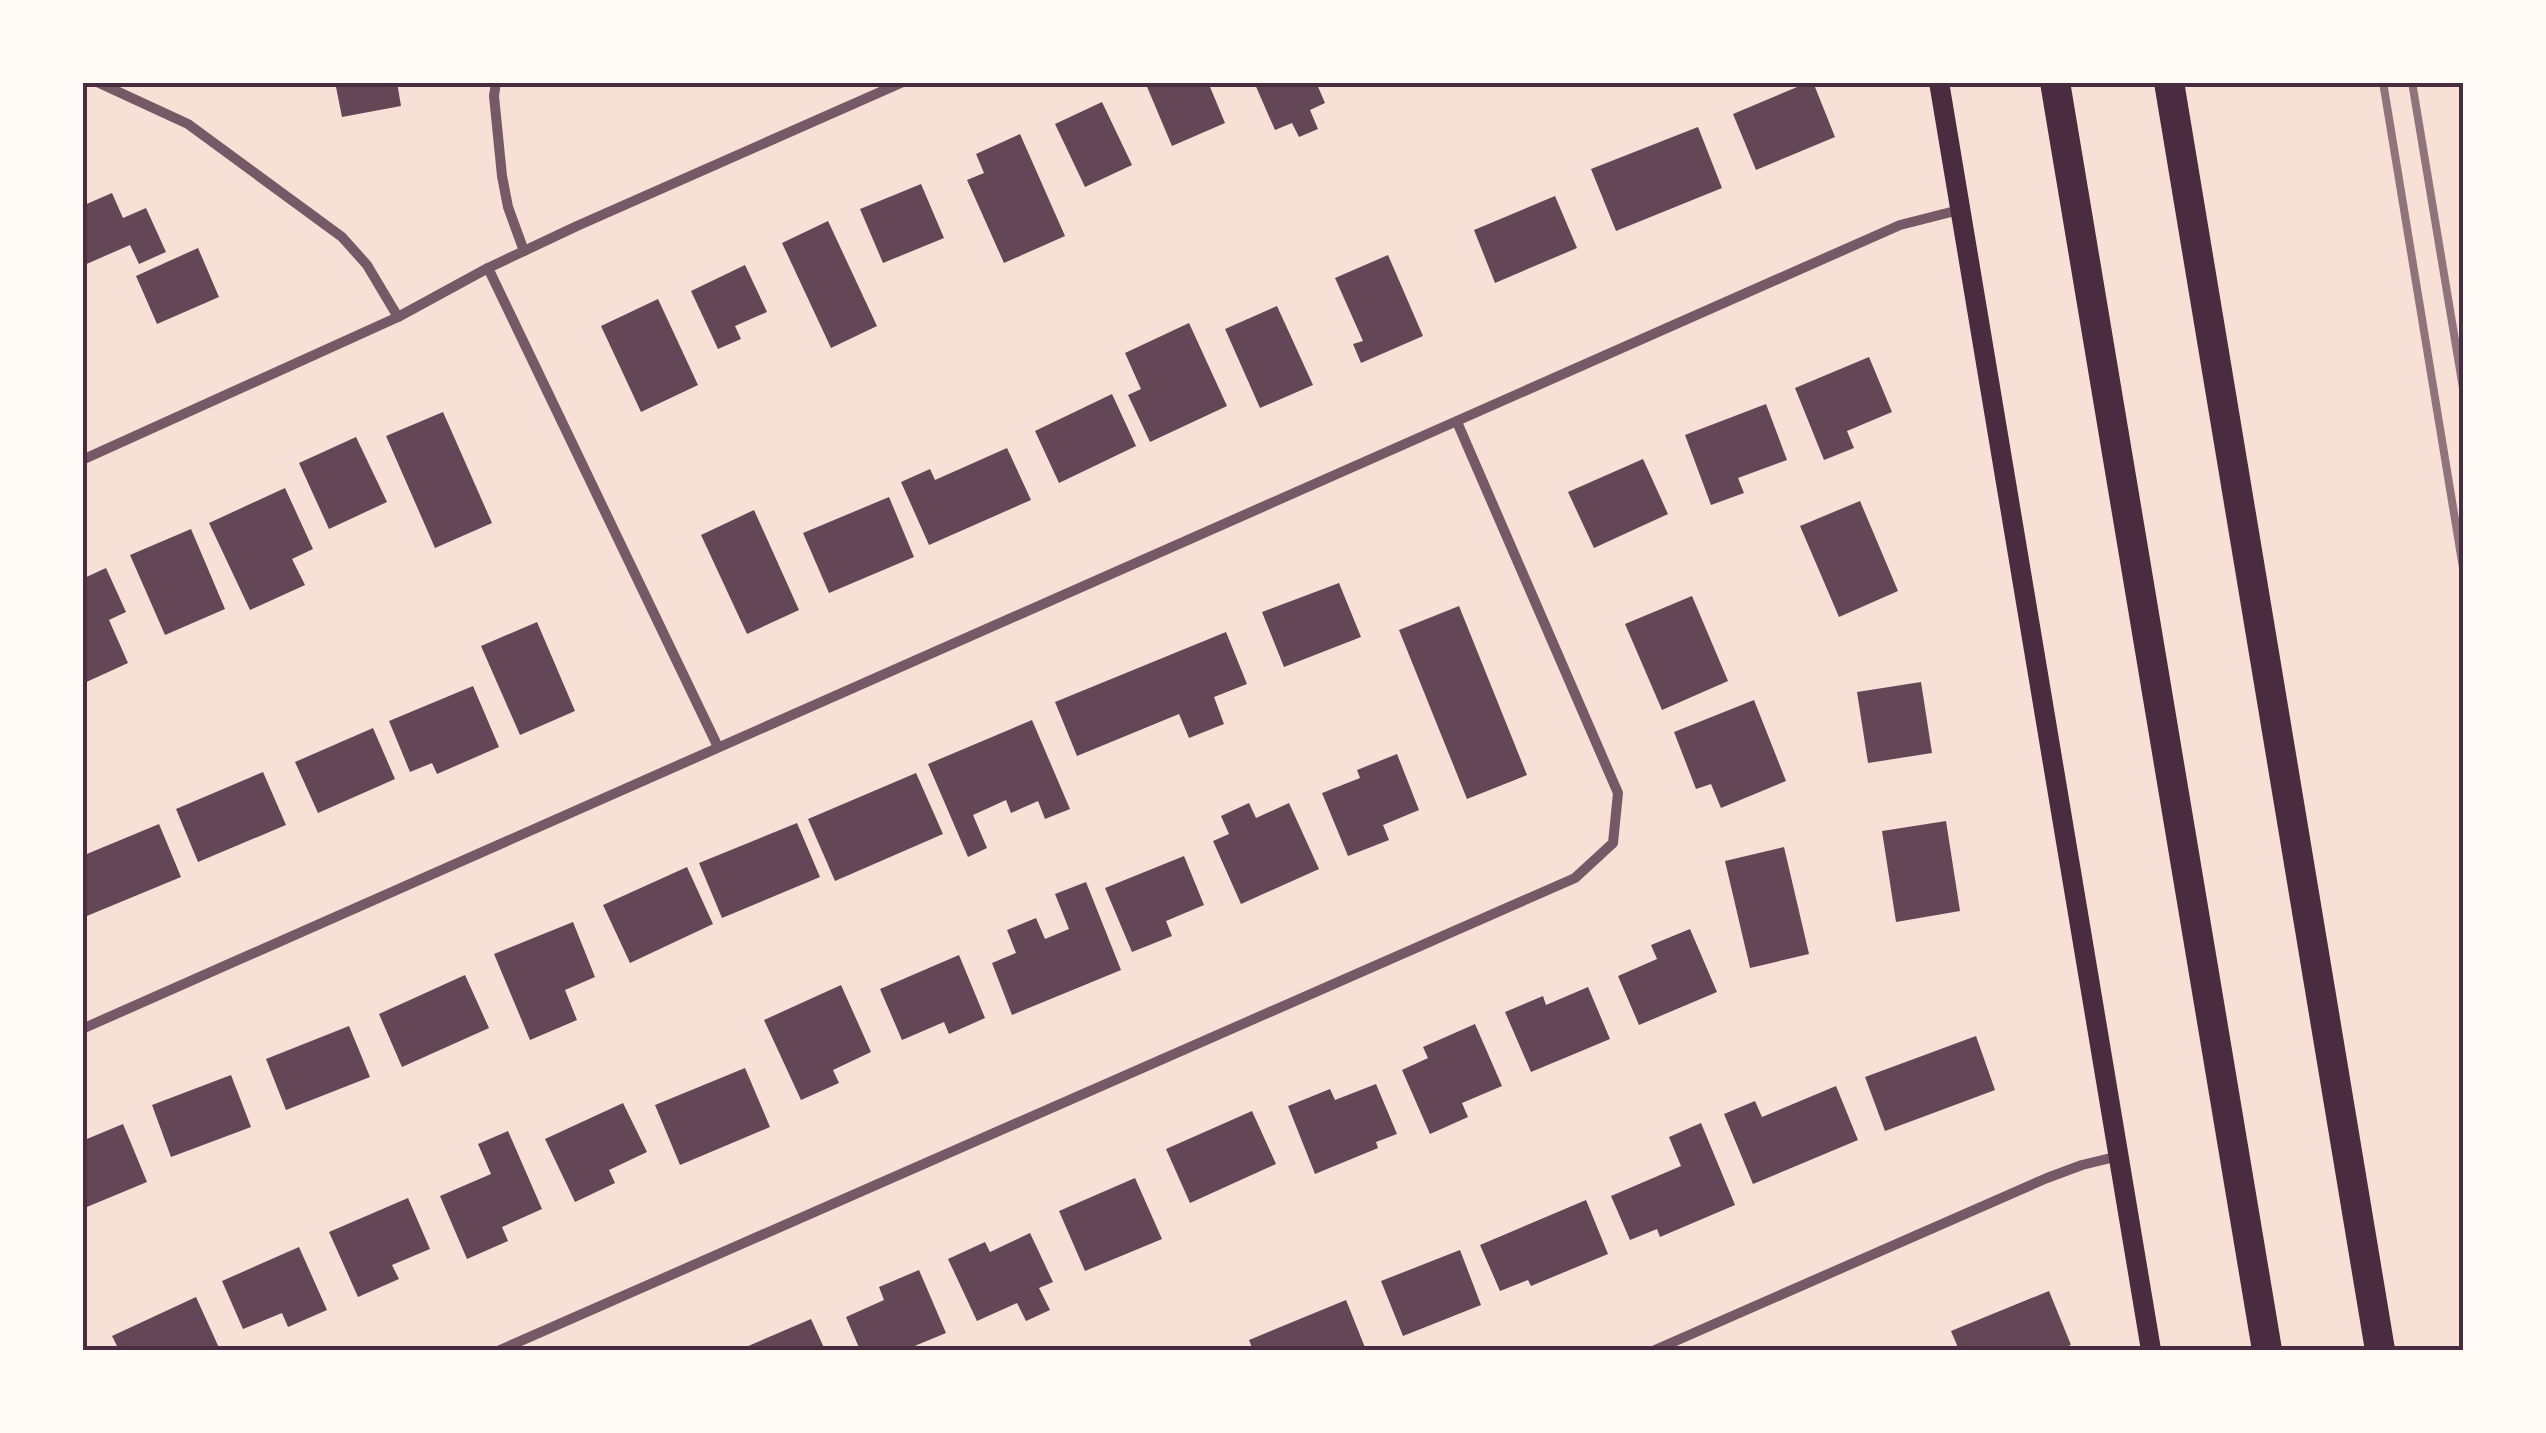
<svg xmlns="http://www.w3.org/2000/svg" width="2546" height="1433" viewBox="0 0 2546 1433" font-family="'Crimson Pro',serif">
<rect width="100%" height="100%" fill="#f7e1d7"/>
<!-- building -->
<g fill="#644757">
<polygon points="335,82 397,82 401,106 342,117"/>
<polygon points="1145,82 1208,82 1225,123 1172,146"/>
<polygon points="1254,82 1316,82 1325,103 1310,110 1318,129 1299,137 1292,123 1275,130"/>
<polygon points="1809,82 1813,82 1835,137 1756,170 1733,114"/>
<polygon points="1102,102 1132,165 1085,187 1055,124"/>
<polygon points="1698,127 1722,188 1616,231 1591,169"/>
<polygon points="1020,134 1065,236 1004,263 967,180 984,173 976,154"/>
<polygon points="921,184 944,238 883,263 860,209"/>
<polygon points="112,193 123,218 146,208 166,252 139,264 130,245 82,266 82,206"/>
<polygon points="1555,196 1577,248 1495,283 1474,230"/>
<polygon points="828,221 877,326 831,348 782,243"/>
<polygon points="198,248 219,297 157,324 136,276"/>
<polygon points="1388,255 1423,336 1361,363 1353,344 1363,341 1335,278"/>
<polygon points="745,265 767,312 735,326 741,339 718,349 691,291"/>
<polygon points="658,299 698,385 641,412 601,326"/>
<polygon points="1277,306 1313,385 1260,408 1225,329"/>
<polygon points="1189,323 1227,406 1150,442 1128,395 1141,389 1125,353"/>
<polygon points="1869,357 1892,412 1847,431 1854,448 1824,460 1795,388"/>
<polygon points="1112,394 1136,446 1059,483 1035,431"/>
<polygon points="1766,404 1787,460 1738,478 1744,493 1711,505 1685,435"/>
<polygon points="443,412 492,523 435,548 386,436"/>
<polygon points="356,437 387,502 329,529 299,463"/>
<polygon points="1007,448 1031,500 929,545 901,482 930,469 935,480"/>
<polygon points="1643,459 1668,514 1594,548 1568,492"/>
<polygon points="285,488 313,549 292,559 305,585 250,610 209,523"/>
<polygon points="889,497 914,557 829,593 803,533"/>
<polygon points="1860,501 1898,591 1839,617 1800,526"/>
<polygon points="754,510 799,610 747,634 701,535"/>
<polygon points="191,529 225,609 165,635 130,555"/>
<polygon points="106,568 126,612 109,620 128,663 82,684 82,579"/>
<polygon points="1339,583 1361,637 1284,667 1262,612"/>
<polygon points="1692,596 1728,681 1662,710 1625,624"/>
<polygon points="1459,606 1527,775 1467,799 1399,630"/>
<polygon points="537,622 575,711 520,735 481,646"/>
<polygon points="1226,632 1247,684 1214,697 1224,724 1189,738 1179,714 1077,756 1055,702"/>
<polygon points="1921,682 1932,753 1868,763 1857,692"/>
<polygon points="473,686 499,747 437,774 432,763 410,772 389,721"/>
<polygon points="1754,700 1786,781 1721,808 1711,784 1696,789 1674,732"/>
<polygon points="1032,720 1070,809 1045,819 1038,801 1011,813 1006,800 973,815 987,848 968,857 928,764"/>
<polygon points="373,728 395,779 318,813 295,762"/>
<polygon points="1397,754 1419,810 1383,825 1389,840 1348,856 1322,793 1360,778 1357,770"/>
<polygon points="263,772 286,825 198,862 176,809"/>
<polygon points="916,773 943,834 835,881 808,819"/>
<polygon points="1249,803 1256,818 1289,803 1319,869 1241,904 1213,841 1229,834 1221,816"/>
<polygon points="1946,821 1960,911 1896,922 1882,831"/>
<polygon points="797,823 820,877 722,918 699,863"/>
<polygon points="159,824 181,877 82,918 82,856"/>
<polygon points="1784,847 1809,954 1750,968 1725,861"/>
<polygon points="1184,856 1204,905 1166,921 1172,936 1132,952 1105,888"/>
<polygon points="687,867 713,924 630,963 603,905"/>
<polygon points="1086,882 1121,970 1012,1015 992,963 1016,953 1007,930 1036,918 1045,939 1069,929 1055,894"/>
<polygon points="573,922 595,977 565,990 577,1020 530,1040 494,954"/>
<polygon points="1690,929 1717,992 1639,1025 1618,976 1657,959 1651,945"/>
<polygon points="959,955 985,1018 949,1034 944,1022 902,1040 880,989"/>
<polygon points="465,975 489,1028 402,1067 379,1014"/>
<polygon points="841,985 871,1052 833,1070 839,1083 801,1100 764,1020"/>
<polygon points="1588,987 1610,1039 1531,1072 1505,1012 1543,996 1546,1005"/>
<polygon points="1475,1024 1502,1086 1462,1103 1468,1117 1430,1134 1402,1070 1428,1058 1423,1047"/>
<polygon points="349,1026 370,1077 286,1110 266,1059"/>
<polygon points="1976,1036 1995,1090 1885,1131 1865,1077"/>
<polygon points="745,1068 770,1127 680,1165 655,1105"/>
<polygon points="231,1075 251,1127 171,1157 152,1105"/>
<polygon points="1376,1084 1397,1134 1376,1142 1378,1148 1315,1174 1288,1106 1330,1089 1335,1100"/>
<polygon points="1836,1086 1858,1140 1753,1184 1724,1114 1755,1101 1762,1117"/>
<polygon points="623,1103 647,1152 609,1170 615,1183 575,1202 545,1139"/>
<polygon points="1252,1111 1276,1164 1190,1203 1166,1149"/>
<polygon points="1701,1123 1735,1205 1660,1237 1657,1229 1630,1240 1611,1196 1681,1166 1669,1137"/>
<polygon points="123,1124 147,1182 82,1209 82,1141"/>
<polygon points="508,1131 542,1209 502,1227 508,1241 467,1259 440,1196 491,1174 478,1144"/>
<polygon points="1135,1178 1162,1239 1085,1271 1059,1211"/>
<polygon points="408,1198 430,1249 392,1265 399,1279 358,1297 329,1232"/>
<polygon points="1586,1200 1608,1254 1531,1286 1528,1280 1500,1291 1480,1245"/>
<polygon points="1030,1233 1053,1282 1039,1288 1050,1310 1026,1321 1017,1303 977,1321 948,1259 985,1242 990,1252"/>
<polygon points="299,1247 327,1310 288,1327 282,1313 243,1329 222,1281"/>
<polygon points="1460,1250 1481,1305 1403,1336 1381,1281"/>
<polygon points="919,1270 946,1333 905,1350 860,1350 846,1317 884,1300 879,1287"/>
<polygon points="2049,1291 2071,1345 2056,1350 1959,1350 1951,1331"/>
<polygon points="196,1297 220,1350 119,1350 112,1336"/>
<polygon points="1346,1300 1366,1350 1253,1350 1249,1340"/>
<polygon points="811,1319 825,1350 739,1350"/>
</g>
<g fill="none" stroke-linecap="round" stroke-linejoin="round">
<!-- minor -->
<g stroke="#755966" stroke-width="10">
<polyline points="97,82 188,124 342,237 367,265 398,317"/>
<polyline points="496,82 494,96 502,176 508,207 524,251"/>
<polyline points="488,268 718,747"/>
<polyline points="82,460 398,317 488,268 577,226 903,82"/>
<polyline points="82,1029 1900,225 1959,210"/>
<polyline points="500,1350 1575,878 1613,843 1618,793 1457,422"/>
<polyline points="1655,1350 2047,1178 2082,1165 2119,1156"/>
</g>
<!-- secondary -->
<polyline stroke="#4a2c40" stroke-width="20" points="1939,82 2151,1350"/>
<!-- motorway -->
<g stroke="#4a2c40" stroke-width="30">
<polyline points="2055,82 2267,1350"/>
<polyline points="2169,82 2380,1350"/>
</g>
<!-- rail -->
<g stroke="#8f747c" stroke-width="8">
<polyline points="2383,82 2464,574"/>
<polyline points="2412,82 2464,394"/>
</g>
</g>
<!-- border -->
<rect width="2546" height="1433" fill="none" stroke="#fffaf5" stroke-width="170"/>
<rect x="85" y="85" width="2376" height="1263" fill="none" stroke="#4a2c40" stroke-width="4"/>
</svg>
